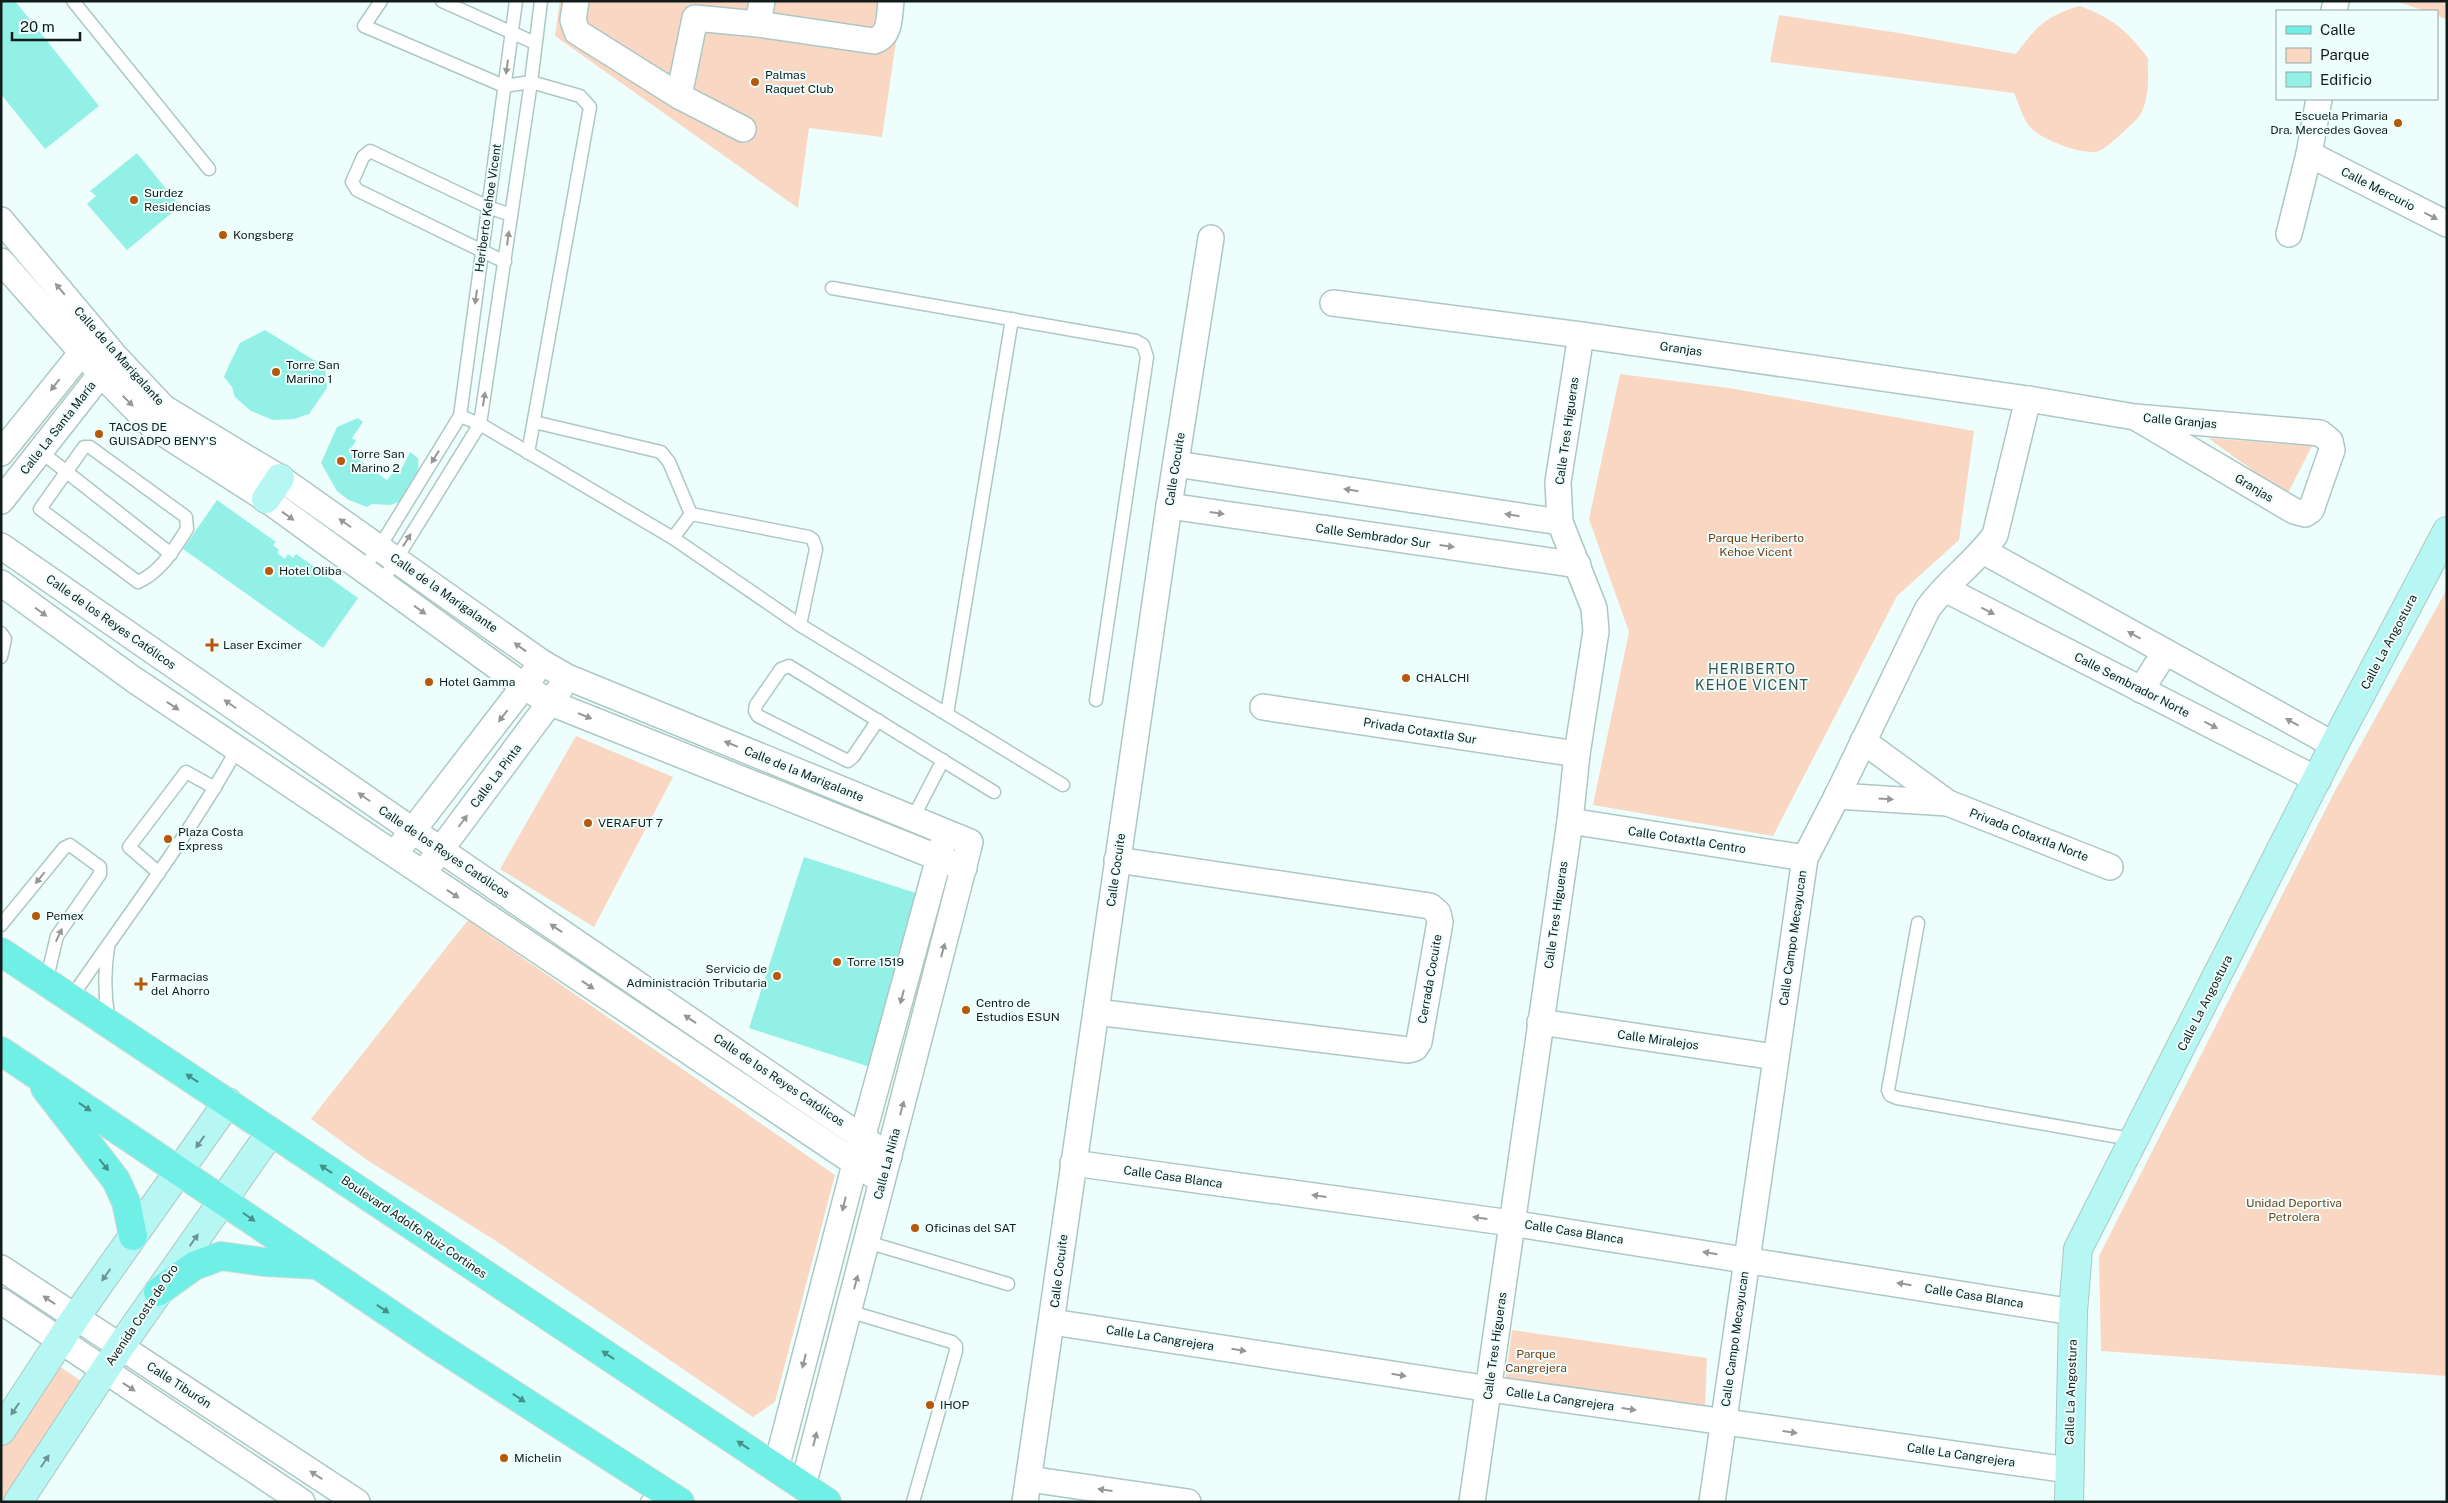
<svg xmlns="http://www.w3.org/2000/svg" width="2448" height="1503" viewBox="0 0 2448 1503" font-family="'Public Sans',sans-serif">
<rect width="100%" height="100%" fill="#edfefc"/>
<!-- green -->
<g fill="#fad7c3">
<polygon points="560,1 902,1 882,137 809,128 798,208 555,36"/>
<polygon points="2396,1 2447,1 2447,19 2437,16 2437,11 2425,11"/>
<path d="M2079,6C2112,17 2127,31 2148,58C2148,76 2150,98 2140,115C2136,121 2106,149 2099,151C2084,156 2042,140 2031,128C2023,120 2019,104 2014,93L1770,62L1779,15L1899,33L2016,54C2036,27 2046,16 2079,6Z"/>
<polygon points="1620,374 1729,388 1974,431 1959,540 1897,596 1773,836 1593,805 1629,632 1589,519"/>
<polygon points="2208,438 2312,446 2287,495"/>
<polygon points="2447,589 2447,1376 2101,1351 2099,1256 2335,791"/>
<polygon points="576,736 673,777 594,927 500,869"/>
<polygon points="468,920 835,1175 775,1402 753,1417 496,1241 367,1160 311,1119"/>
<polygon points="1512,1330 1707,1358 1705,1408 1505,1383"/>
<polygon points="57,1365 86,1384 7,1502 1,1502 1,1449"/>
</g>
<!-- building -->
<g fill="#93f0e6">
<polygon points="1,1 15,1 99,106 45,149 1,94"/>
<polygon points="137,153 180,206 127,250 87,204 96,196 90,191"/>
<polygon points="265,330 325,367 327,388 309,414 294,419 273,420 251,411 235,397 232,387 224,377 229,365 240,343"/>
<polygon points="358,418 363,422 352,438 356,441 348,452 387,480 396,469 400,472 410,452 418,458 419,478 402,501 390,505 372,504 367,507 349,500 337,491 321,463 337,427"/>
<polygon points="217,500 276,542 273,545 279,550 277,553 285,559 288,554 293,558 296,554 358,598 323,648 183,549"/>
<polygon points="804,857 925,896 870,1067 749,1028"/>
</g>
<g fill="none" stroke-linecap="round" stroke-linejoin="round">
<defs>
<g id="lane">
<polyline points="73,1 209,169"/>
<polyline points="381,1 364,26 504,86 531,82 580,96 590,107 528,453"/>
<polyline points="442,1 535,43"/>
<polyline points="505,262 357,190 352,182 363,157 370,151 488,207 511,215"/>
<polyline points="832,288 1136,341 1143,345 1147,357 1096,700"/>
<polyline points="460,416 480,424 673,538 800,625 1063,785"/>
<polyline points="534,422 661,452 669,462 691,514 809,537 813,540 816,549 800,625"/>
<path d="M84,447H90L186,517L187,529C174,549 161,572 138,582L40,509Z"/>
<polyline points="40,451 171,554"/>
<polyline points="673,538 691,514"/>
<polyline points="362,570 379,548 460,416 516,1"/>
<polyline points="382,582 480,424 531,82 541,1"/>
<polyline points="1,633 5,639 1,657"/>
<polyline points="947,714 1012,319"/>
<path d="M878,720L853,757L848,761L758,716L755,711L756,705L781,669L789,666C858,708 926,750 994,792"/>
<polyline points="913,818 943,760"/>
<polyline points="159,873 129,847 186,772 215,788"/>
<polyline points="1918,923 1888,1090 1890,1095 1897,1098 2136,1140"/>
<polyline points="1,925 64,848 70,845 100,867 100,874 57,936 46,982"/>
<path d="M108,947C104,973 104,995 109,1021"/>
<path d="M71,998C127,916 189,836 237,749"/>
<polyline points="867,1242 1008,1284"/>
<polyline points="848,1311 952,1342 956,1346 956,1351 913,1502"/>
<polyline points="647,1502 658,1486"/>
</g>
<g id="street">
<path d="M576,1L573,20L577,32L679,96L695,18L758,24L874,41C891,36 889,17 891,1"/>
<polyline points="2334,11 2336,1"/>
<polyline points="758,24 762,1"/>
<polyline points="679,96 743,129"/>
<polyline points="2309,154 2447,224"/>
<polyline points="1,220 115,356 164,408 280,478 541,662 567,677 970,842 803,1486"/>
<polyline points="2289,234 2309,154 2319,99"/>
<polyline points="1,261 101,374 152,426 266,499 525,687 551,703 964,868"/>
<polyline points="1333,303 1581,335 2028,399 2135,417 2320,433 2330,441 2332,450 2311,510 2305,514 2294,511 2135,417"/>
<polyline points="1,453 91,341"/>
<polyline points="1176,464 1560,522"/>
<polyline points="1,501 111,361"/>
<polyline points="1169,506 1578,565"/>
<polyline points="1,546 441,850 889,1156"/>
<polyline points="1983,551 2334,745"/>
<polyline points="1,583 133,679 882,1181"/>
<polyline points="1945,589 2318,780"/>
<polyline points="2141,690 2165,652"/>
<polyline points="1263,707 1577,754"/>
<polyline points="1863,741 1948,803 2110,867"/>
<polyline points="1837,796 1948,803"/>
<polyline points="1570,821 1805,858"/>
<polyline points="403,843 534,673"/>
<polyline points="430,864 560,689"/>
<polyline points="1096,1012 1408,1050 1415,1048 1419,1042 1440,922 1438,913 1430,906 1117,860"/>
<polyline points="1540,1022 1775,1057"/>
<polyline points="1073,1163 1511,1223 2073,1312"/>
<polyline points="1,1268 357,1502"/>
<polyline points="1,1301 302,1502"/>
<polyline points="1052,1322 1490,1389 2069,1470"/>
<polyline points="776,1468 855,1164 943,843"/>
<polyline points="1029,1479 1188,1502"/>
<polyline points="1025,1502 1169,506 1211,238"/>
<polyline points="1472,1502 1570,821 1577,754 1596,631 1594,608 1560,522 1558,482 1581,335"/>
<path d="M1712,1502L1805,858L1837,796L1927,610C1946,582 1975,563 1995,535L2028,399"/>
</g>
<g id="secondary">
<polyline points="266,499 280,478"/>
<polyline points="1,1431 75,1318 228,1102"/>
<polyline points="18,1502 120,1347 271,1132"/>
<polyline points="2069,1502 2073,1312 2078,1249 2334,745 2447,531"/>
</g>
<g id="primary">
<polyline points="1,952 827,1502"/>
<polyline points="1,1051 435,1344 680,1502"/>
<polyline points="45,1088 116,1180 126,1202 133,1236"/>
<polyline points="158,1292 194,1266 221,1256 264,1262 318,1265"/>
</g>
</defs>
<!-- lane casing -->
<use href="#lane" stroke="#acc8c4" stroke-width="15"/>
<!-- street casing -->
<use href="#street" stroke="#acc8c4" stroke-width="28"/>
<!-- secondary casing -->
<use href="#secondary" stroke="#acc8c4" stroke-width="30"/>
<!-- primary casing -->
<use href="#primary" stroke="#d9dbdb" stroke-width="30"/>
<!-- lane -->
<use href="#lane" stroke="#fff" stroke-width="12"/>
<!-- street -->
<use href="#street" stroke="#fff" stroke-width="25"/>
<!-- secondary -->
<use href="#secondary" stroke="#b7f7f3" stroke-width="28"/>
<!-- primary -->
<use href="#primary" stroke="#6fefe6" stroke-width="28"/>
</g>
<!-- one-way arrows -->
<defs><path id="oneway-solid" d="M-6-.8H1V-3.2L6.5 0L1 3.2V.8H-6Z" transform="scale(1.25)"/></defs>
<g fill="#949998">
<use href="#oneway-solid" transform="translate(507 67) rotate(98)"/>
<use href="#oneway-solid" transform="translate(2431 216) rotate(27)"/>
<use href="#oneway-solid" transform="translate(508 238) rotate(-82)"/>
<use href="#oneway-solid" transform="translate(60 289) rotate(-130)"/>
<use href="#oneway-solid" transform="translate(476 297) rotate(98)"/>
<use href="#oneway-solid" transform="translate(55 385) rotate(128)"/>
<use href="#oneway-solid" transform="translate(484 399) rotate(-81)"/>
<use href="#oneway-solid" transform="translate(128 401) rotate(45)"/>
<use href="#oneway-solid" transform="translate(435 457) rotate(122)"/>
<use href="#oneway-solid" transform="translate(1351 490) rotate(-171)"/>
<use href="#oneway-solid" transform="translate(1217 513) rotate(8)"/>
<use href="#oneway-solid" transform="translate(1512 515) rotate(-171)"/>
<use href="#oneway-solid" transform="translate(288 516) rotate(36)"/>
<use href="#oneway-solid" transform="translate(345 523) rotate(-145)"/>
<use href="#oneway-solid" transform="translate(407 540) rotate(-58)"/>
<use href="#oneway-solid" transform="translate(1447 546) rotate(8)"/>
<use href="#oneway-solid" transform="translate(420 610) rotate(36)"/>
<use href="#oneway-solid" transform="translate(1988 611) rotate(27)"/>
<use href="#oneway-solid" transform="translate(41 612) rotate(36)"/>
<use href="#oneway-solid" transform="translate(2134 635) rotate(-151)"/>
<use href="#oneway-solid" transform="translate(520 647) rotate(-144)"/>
<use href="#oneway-solid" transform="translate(230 704) rotate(-145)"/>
<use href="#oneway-solid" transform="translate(173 706) rotate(34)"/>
<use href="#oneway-solid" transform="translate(503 716) rotate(128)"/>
<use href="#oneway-solid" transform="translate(585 716) rotate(22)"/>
<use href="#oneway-solid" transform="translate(2292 722) rotate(-151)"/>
<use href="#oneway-solid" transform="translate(2211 725) rotate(27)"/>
<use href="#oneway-solid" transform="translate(731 744) rotate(-158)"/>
<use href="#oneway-solid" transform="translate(364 797) rotate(-145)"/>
<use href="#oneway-solid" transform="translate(1886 799) rotate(4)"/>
<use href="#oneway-solid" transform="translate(463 821) rotate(-53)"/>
<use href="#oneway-solid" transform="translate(40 878) rotate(129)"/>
<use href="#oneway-solid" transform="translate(453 894) rotate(34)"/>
<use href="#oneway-solid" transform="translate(556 928) rotate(-146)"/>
<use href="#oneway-solid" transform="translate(59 935) rotate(-65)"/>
<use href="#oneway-solid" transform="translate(943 950) rotate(-75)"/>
<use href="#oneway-solid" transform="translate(588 985) rotate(34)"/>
<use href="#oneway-solid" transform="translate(902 997) rotate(105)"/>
<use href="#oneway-solid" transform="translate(690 1019) rotate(-146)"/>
<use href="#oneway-solid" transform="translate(902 1108) rotate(-75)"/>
<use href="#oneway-solid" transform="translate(1319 1196) rotate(-172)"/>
<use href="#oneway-solid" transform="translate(844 1204) rotate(104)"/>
<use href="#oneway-solid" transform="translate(1480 1218) rotate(-172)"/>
<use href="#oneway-solid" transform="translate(1710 1253) rotate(-171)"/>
<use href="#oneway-solid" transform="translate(856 1282) rotate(-75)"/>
<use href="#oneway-solid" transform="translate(1904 1284) rotate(-171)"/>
<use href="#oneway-solid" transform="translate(49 1300) rotate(-146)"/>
<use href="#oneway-solid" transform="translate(1239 1350) rotate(9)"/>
<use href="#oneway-solid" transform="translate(804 1361) rotate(104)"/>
<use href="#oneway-solid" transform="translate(1399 1375) rotate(9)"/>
<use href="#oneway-solid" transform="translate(129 1387) rotate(33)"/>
<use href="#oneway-solid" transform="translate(1629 1409) rotate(8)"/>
<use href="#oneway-solid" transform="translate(1790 1432) rotate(8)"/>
<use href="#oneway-solid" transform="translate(815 1439) rotate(-76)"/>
<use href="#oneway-solid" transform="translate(316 1475) rotate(-147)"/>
<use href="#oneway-solid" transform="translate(1105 1490) rotate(-172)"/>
</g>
<g fill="#45908b">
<use href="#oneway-solid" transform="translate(192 1078) rotate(-146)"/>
<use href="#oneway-solid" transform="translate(85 1107) rotate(34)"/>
<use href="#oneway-solid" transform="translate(104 1165) rotate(51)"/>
<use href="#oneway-solid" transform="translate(326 1169) rotate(-146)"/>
<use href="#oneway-solid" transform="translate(249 1217) rotate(35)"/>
<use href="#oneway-solid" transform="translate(383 1309) rotate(34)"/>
<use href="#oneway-solid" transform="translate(608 1355) rotate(-146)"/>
<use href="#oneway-solid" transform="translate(519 1398) rotate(33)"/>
<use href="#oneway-solid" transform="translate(743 1445) rotate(-146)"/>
</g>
<g fill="#6d9492">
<use href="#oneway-solid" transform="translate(200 1142) rotate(125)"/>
<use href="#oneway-solid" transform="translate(194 1240) rotate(-55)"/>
<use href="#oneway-solid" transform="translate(106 1275) rotate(125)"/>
<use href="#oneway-solid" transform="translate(15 1409) rotate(124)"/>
<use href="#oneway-solid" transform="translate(45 1461) rotate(-56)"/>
</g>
<!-- markers -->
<g fill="#b65808" stroke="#edfefc" stroke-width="2">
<circle cx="755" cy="82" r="5"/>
<circle cx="2398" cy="123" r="5"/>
<circle cx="134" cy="200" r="5"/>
<circle cx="223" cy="235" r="5"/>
<circle cx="276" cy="372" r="5"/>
<circle cx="99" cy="434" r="5"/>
<circle cx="341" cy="461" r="5"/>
<circle cx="269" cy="571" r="5"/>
<path d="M209.5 637.5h5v5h5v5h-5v5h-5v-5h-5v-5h5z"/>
<circle cx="1406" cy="678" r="5"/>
<circle cx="429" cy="682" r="5"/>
<circle cx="588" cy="823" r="5"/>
<circle cx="168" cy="839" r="5"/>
<circle cx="36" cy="916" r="5"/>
<circle cx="837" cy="962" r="5"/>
<circle cx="777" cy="976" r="5"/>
<path d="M138.5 976.5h5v5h5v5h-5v5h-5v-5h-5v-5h5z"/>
<circle cx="966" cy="1010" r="5"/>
<circle cx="915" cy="1228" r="5"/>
<circle cx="930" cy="1405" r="5"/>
<circle cx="504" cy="1458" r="5"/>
</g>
<g text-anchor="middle" stroke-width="4" stroke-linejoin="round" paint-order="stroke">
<!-- poi labels -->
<g font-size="12" fill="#121c1b" stroke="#edfefc" text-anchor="start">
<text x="765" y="79">Palmas<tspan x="765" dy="14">Raquet Club</tspan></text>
<text x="2388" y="120" text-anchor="end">Escuela Primaria<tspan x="2388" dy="14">Dra. Mercedes Govea</tspan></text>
<text x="144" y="197">Surdez<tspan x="144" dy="14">Residencias</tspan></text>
<text x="233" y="239">Kongsberg</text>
<text x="286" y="369">Torre San<tspan x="286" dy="14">Marino 1</tspan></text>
<text x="109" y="431">TACOS DE<tspan x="109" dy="14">GUISADPO BENY'S</tspan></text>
<text x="351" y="458">Torre San<tspan x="351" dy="14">Marino 2</tspan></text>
<text x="279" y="575">Hotel Oliba</text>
<text x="223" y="649">Laser Excimer</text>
<text x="1416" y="682">CHALCHI</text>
<text x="439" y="686">Hotel Gamma</text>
<text x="598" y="827">VERAFUT 7</text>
<text x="178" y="836">Plaza Costa<tspan x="178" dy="14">Express</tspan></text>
<text x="46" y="920">Pemex</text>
<text x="847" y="966">Torre 1519</text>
<text x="767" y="973" text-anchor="end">Servicio de<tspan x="767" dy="14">Administración Tributaria</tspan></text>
<text x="151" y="981">Farmacias<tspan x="151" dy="14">del Ahorro</tspan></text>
<text x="976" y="1007">Centro de<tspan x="976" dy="14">Estudios ESUN</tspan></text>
<text x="925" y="1232">Oficinas del SAT</text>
<text x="940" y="1409">IHOP</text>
<text x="514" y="1462">Michelin</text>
</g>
<!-- street labels -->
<g font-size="12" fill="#121c1b" stroke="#edfefc">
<text transform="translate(2378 189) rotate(27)" y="4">Calle Mercurio</text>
<text transform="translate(488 208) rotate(-82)" y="4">Heriberto Kehoe Vicent</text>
<text transform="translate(1681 349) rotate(8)" y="4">Granjas</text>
<text transform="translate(119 356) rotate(48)" y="4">Calle de la Marigalante</text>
<text transform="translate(2180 421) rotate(5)" y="4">Calle Granjas</text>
<text transform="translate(58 428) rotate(-52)" y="4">Calle La Santa María</text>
<text transform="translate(1567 431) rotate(-82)" y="4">Calle Tres Higueras</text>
<text transform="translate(1175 469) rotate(-81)" y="4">Calle Cocuite</text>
<text transform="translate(2254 488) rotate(31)" y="4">Granjas</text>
<text transform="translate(1373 536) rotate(8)" y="4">Calle Sembrador Sur</text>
<text transform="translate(444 593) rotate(35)" y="4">Calle de la Marigalante</text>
<text transform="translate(111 622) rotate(35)" y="4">Calle de los Reyes Católicos</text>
<text transform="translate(2389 642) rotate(-62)" y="4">Calle La Angostura</text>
<text transform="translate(2132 685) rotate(27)" y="4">Calle Sembrador Norte</text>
<text transform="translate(1420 731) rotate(9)" y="4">Privada Cotaxtla Sur</text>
<text transform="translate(804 774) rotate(22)" y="4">Calle de la Marigalante</text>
<text transform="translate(496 776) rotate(-53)" y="4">Calle La Pinta</text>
<text transform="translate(2029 835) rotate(21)" y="4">Privada Cotaxtla Norte</text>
<text transform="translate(1687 840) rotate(9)" y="4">Calle Cotaxtla Centro</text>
<text transform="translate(444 852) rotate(34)" y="4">Calle de los Reyes Católicos</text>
<text transform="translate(1116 870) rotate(-82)" y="4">Calle Cocuite</text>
<text transform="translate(1556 915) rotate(-82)" y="4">Calle Tres Higueras</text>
<text transform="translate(1793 938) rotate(-82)" y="4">Calle Campo Mecayucan</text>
<text transform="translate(1430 979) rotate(-80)" y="4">Cerrada Cocuite</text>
<text transform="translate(2205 1003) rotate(-63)" y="4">Calle La Angostura</text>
<text transform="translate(1658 1040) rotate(8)" y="4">Calle Miralejos</text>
<text transform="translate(779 1080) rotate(34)" y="4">Calle de los Reyes Católicos</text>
<text transform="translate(887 1164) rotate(-75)" y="4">Calle La Niña</text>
<text transform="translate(1173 1177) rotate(8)" y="4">Calle Casa Blanca</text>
<text transform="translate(414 1227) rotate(34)" y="4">Boulevard Adolfo Ruiz Cortines</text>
<text transform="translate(1574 1232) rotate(9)" y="4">Calle Casa Blanca</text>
<text transform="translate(1059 1271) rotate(-83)" y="4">Calle Cocuite</text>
<text transform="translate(1974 1296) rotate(9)" y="4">Calle Casa Blanca</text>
<text transform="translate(142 1315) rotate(-56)" y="4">Avenida Costa de Oro</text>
<text transform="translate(1160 1338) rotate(9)" y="4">Calle La Cangrejera</text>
<text transform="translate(1735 1339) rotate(-82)" y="4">Calle Campo Mecayucan</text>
<text transform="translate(1495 1346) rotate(-82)" y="4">Calle Tres Higueras</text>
<text transform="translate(179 1385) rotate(33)" y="4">Calle Tiburón</text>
<text transform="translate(2071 1392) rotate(-88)" y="4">Calle La Angostura</text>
<text transform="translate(1560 1399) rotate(8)" y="4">Calle La Cangrejera</text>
<text transform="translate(1961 1455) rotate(8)" y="4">Calle La Cangrejera</text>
</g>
<!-- park labels -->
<g font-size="12" fill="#793f16" stroke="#edfefc">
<text x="1756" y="542">Parque Heriberto<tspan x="1756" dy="14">Kehoe Vicent</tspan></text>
<text x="2294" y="1207">Unidad Deportiva<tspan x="2294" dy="14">Petrolera</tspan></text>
<text x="1536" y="1358">Parque<tspan x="1536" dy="14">Cangrejera</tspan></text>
</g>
<!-- neighbourhood labels -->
<g font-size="14" letter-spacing="1" fill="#39514e" stroke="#edfefc">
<text x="1752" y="674">HERIBERTO<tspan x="1752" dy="16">KEHOE VICENT</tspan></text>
</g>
</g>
<!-- border -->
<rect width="2448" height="1503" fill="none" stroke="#121c1b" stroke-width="5"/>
<!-- legend -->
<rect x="2276" y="10" width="162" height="90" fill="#edfefc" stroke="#95a4a2"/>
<rect x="2286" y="26" width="25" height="8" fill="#6fefe6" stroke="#95a4a2"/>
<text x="2320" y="35" font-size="15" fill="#121c1b">Calle</text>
<rect x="2286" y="48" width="25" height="15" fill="#fad7c3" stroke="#95a4a2"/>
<text x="2320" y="60" font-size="15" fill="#121c1b">Parque</text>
<rect x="2286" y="72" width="25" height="15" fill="#93f0e6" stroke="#95a4a2"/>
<text x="2320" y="85" font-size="15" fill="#121c1b">Edificio</text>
<!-- scale -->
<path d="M12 32v8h68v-8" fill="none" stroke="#121c1b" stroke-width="2.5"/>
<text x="20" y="32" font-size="15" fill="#121c1b" stroke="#edfefc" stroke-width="4" paint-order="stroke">20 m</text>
</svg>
